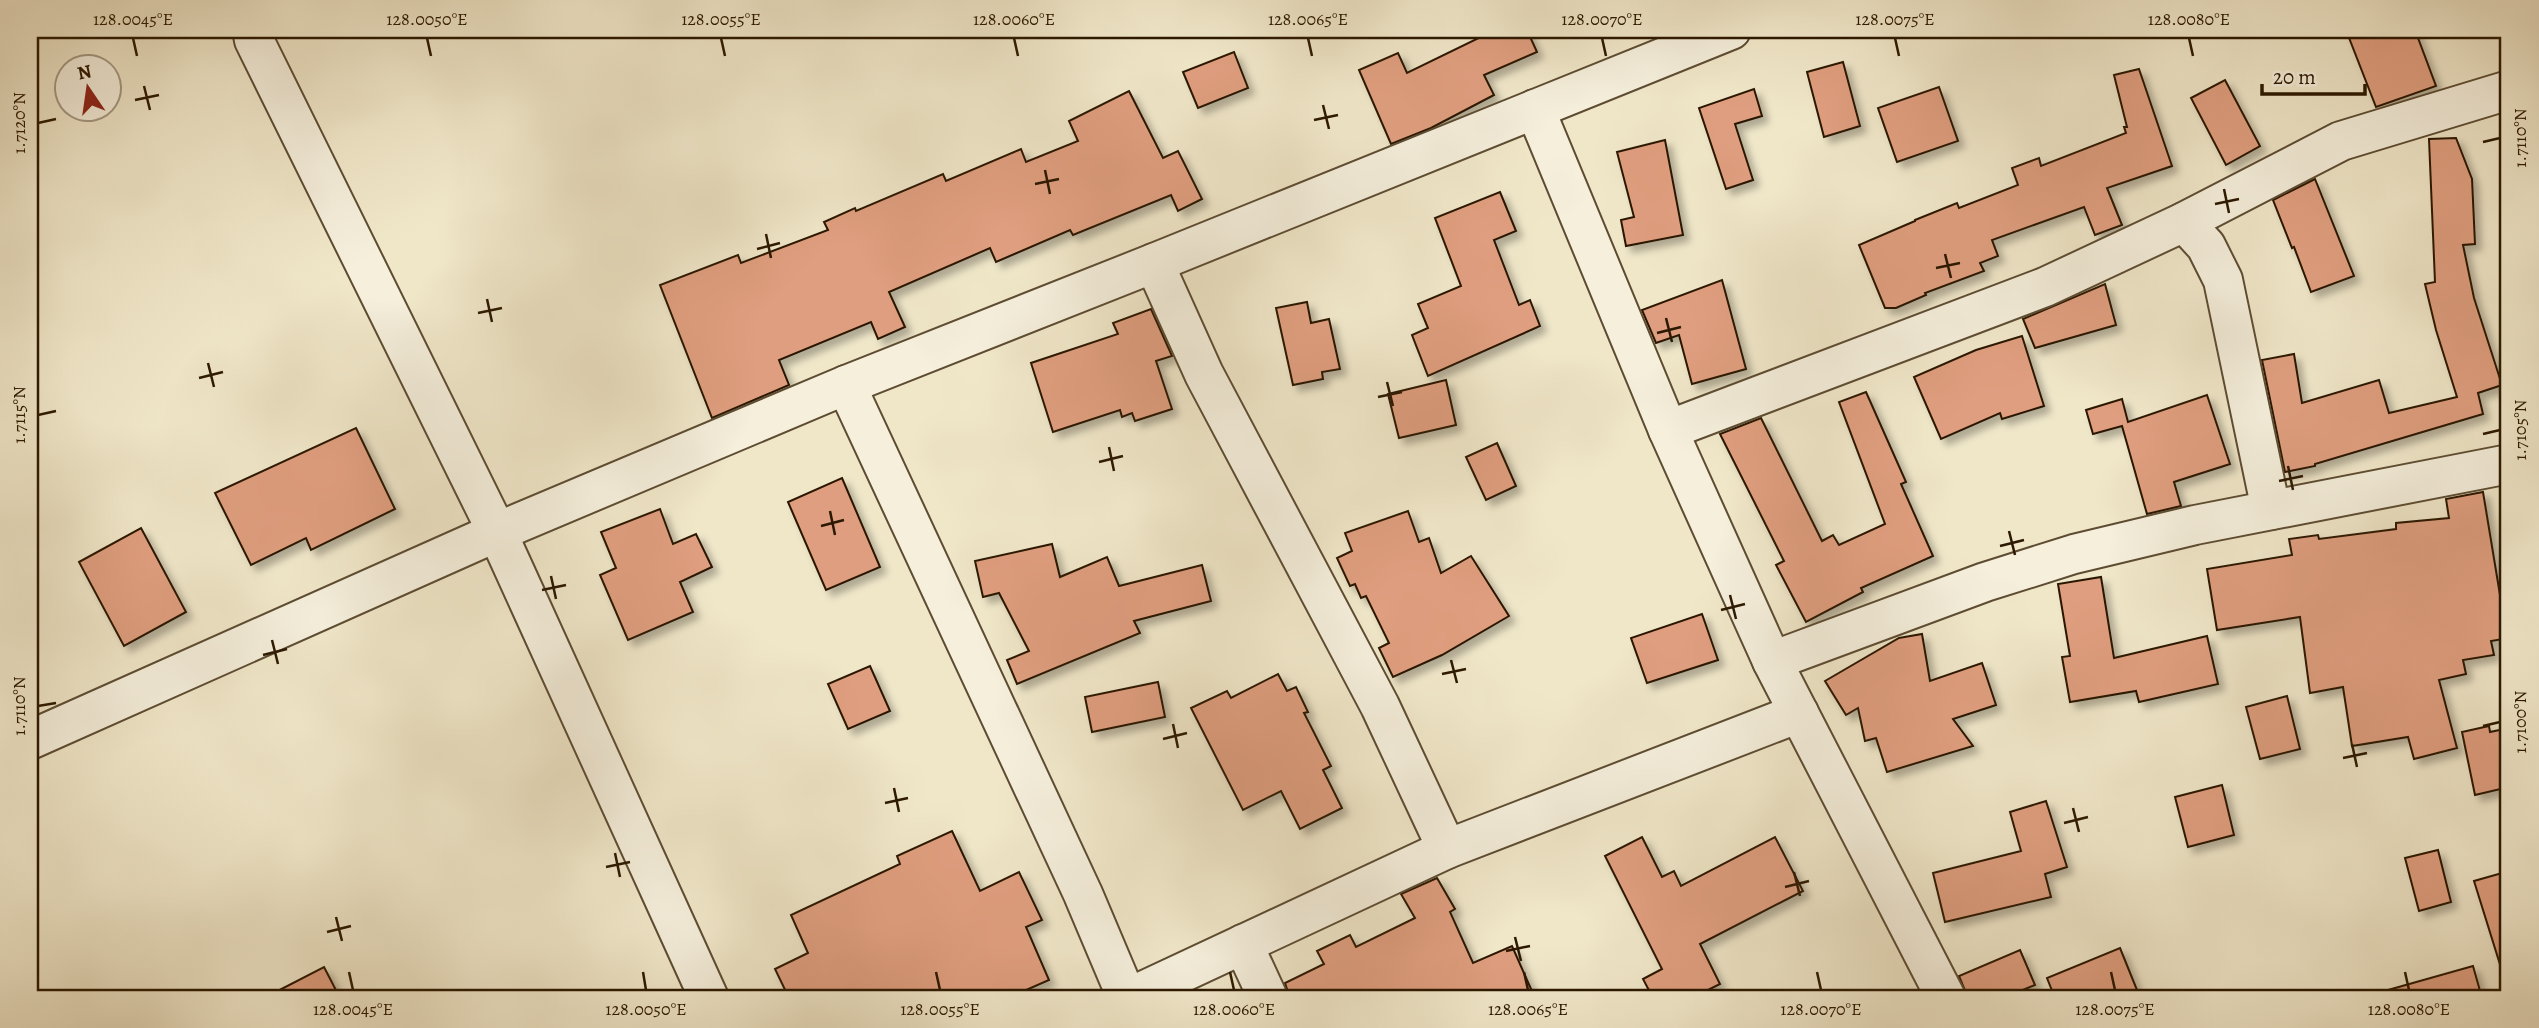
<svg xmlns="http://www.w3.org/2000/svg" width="2539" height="1028" viewBox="0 0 2539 1028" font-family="Alegreya,serif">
<defs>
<filter id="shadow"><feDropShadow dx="6" dy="6" stdDeviation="3.5" flood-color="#0004"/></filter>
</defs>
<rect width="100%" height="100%" fill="#f0e7c9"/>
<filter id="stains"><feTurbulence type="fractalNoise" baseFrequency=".00286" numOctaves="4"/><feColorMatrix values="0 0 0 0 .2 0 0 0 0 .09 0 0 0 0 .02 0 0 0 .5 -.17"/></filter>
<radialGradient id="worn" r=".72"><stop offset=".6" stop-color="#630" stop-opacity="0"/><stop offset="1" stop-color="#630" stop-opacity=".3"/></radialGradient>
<!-- building -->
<g fill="#df9e7f" stroke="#2c1800" stroke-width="2" filter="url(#shadow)">
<polygon points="1495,30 1527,30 1537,52 1484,75 1494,95 1431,128 1391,144 1359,70 1398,53 1407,73"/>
<polygon points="2346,30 2415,30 2436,86 2376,107"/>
<polygon points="1234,52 1248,88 1198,108 1183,72"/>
<polygon points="1843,62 1860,126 1824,137 1807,72"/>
<polygon points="2139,69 2172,166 2107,188 2122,225 2095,235 2084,207 1992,240 1998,256 1980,263 1984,271 1925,293 1926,295 1896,308 1885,308 1859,245 1915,221 1915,220 1957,203 1959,208 2018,185 2012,168 2039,158 2041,166 2126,133 2124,127 2127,127 2114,75"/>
<polygon points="2225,80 2260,146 2226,165 2191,98"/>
<polygon points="1939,87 1958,141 1897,162 1878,108"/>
<polygon points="1754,89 1762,116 1735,124 1753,180 1726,189 1699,108"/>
<polygon points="1129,91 1163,158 1178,151 1202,199 1178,211 1171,195 1073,235 1070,230 996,262 990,248 889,292 905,327 878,339 871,322 779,360 789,385 712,418 660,285 738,255 741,263 828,230 824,222 855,208 856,211 943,174 946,181 1021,149 1026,162 1078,141 1069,121"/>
<polygon points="2456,138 2472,179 2475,244 2463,245 2474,298 2502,385 2478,393 2483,414 2315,464 2315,466 2285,472 2262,360 2294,354 2302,403 2379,380 2389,413 2457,397 2436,330 2425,284 2435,282 2429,139"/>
<polygon points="1665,140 1683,235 1626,246 1621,220 1634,217 1617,152"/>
<polygon points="2315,179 2354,276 2311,292 2294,247 2292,248 2273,200"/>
<polygon points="1500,192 1516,231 1494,240 1519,305 1530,300 1540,326 1428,376 1412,335 1428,328 1418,304 1461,286 1435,218"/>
<polygon points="1722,280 1746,369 1692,384 1679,335 1656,343 1642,310"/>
<polygon points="2105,284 2116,325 2035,348 2023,319"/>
<polygon points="1307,302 1311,323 1329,319 1340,369 1322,372 1323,379 1293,385 1276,308"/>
<polygon points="1151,309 1172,356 1156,361 1172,409 1135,421 1132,413 1122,417 1120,410 1053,432 1031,363 1118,334 1113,323"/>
<polygon points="2022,336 2044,406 2002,419 2000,413 1941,439 1914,377 1976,350"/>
<polygon points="1446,380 1456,425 1399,438 1388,394"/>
<polygon points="1866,392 1906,482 1901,484 1933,556 1861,588 1863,592 1806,622 1776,565 1784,561 1720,434 1761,418 1822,541 1833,535 1839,545 1885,524 1839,402"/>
<polygon points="2207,395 2230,464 2174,482 2181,506 2147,514 2122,426 2093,434 2086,410 2122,399 2128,422"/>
<polygon points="356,428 395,509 311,550 306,538 251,565 215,493"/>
<polygon points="1497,443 1516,486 1486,500 1466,457"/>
<polygon points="842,478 880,567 826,590 788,502"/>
<polygon points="2483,492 2500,595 2509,593 2509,638 2491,641 2494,655 2463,660 2466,674 2439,680 2457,748 2414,759 2408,737 2352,746 2343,687 2310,693 2300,617 2217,630 2207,569 2292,555 2289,539 2318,535 2319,539 2396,529 2396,523 2449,518 2446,499"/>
<polygon points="660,509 673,544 696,534 712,567 680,582 693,612 628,640 600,575 616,568 601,532"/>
<polygon points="1408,511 1419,542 1429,538 1441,573 1471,556 1509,616 1442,655 1393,677 1379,648 1389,643 1366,596 1361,598 1355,584 1350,586 1337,558 1352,551 1345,533"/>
<polygon points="141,528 186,612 124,646 79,562"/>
<polygon points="1052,544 1060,577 1107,557 1119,586 1202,565 1211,601 1134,621 1140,633 1017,684 1007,660 1029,651 999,593 983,597 975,561"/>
<polygon points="2101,577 2114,658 2207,636 2218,684 2139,702 2136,691 2070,702 2062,657 2070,656 2058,584"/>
<polygon points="1702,614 1718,660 1647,683 1631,638"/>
<polygon points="1922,634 1930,681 1982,663 1996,705 1953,719 1973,746 1887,772 1876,738 1865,741 1858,708 1846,715 1825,681 1899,638"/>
<polygon points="870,666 890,711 848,729 828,684"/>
<polygon points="1278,674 1287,691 1296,687 1308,712 1304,713 1331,766 1323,770 1342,808 1300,829 1281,791 1243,810 1191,708 1227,691 1231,698"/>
<polygon points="1158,682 1165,717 1092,732 1085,697"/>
<polygon points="2287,696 2300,749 2260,759 2246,707"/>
<polygon points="2489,726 2490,732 2509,728 2509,787 2475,795 2462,732"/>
<polygon points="2222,785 2234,835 2188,847 2175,797"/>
<polygon points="2046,801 2067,867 2045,874 2051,897 1945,922 1933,873 2021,851 2010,812"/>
<polygon points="952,831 980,891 1019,872 1042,920 1026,927 1049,980 1008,998 789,998 775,969 808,953 791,915 900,864 897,856"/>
<polygon points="1642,837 1662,877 1674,871 1681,886 1775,837 1803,891 1700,944 1720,984 1692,998 1653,998 1643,979 1662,969 1605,856"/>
<polygon points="2438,850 2451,902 2419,911 2405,858"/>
<polygon points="2509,871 2509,973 2503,974 2474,881"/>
<polygon points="1437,878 1455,909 1450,912 1473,963 1512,946 1535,998 1290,998 1285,983 1324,964 1317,951 1350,935 1356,947 1415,918 1401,894"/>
<polygon points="2120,948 2137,990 2118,998 2055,998 2047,978"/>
<polygon points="2020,950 2035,985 2003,998 1968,998 1959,976"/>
<polygon points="2473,966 2482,998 2390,998 2388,990"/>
<polygon points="324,967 340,998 264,998"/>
</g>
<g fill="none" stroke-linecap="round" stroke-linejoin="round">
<defs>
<g id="minor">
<polyline points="252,30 254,40 497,532 709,998"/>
<polyline points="1535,109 1668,430 1772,661 1946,998"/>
<polyline points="2184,222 2206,246 2223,280 2271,510"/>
<polyline points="1154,263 1204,374 1380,706 1447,849"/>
<polyline points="846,385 1083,894 1127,998"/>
<polyline points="1668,430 2045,287 2184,222 2341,141 2509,90"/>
<polyline points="1772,661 1985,582 2074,554 2195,525 2509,464"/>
<polyline points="30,740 497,532 846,385 1154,263 1731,30"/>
<polyline points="1243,944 1268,998"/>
<polyline points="1128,998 1447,849 1799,713"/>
</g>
</defs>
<!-- minor casing -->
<use href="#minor" stroke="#5d4c32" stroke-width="42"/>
<!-- minor -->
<use href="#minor" stroke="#f5efdc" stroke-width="38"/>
</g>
<!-- ticks -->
<path fill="none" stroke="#2c1800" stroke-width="2.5" d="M133,38L137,56M427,38L431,56M721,38L725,56M1014,38L1018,56M1308,38L1312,56M1602,38L1606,56M1895,38L1899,56M2189,38L2193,56M144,86L150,110M135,100L159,95M1323,105L1329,129M1314,120L1338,115M38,123L56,119M2483,142L2500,138M1045,170L1050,194M1035,184L1059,179M2224,189L2229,213M2215,204L2239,199M766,234L771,258M757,249L780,243M1945,254L1951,278M1936,268L1960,263M487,299L492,322M478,313L502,308M1666,318L1672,342M1657,333L1681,327M208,363L214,387M199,378L223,372M1387,382L1393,406M1378,397L1402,392M38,415L56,411M2483,434L2500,430M1109,447L1114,471M1099,462L1123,456M2288,466L2293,490M2279,481L2303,476M830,511L835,535M821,526L844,520M2009,531L2015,555M2000,546L2024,540M551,576L556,599M542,590L566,585M1730,595L1736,619M1721,610L1745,604M272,640L278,664M263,655L287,649M1451,660L1457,683M1442,674L1466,669M38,706L56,703M1173,724L1178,748M2483,726L2500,722M1163,739L1187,733M2352,744L2357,767M2343,758L2367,753M894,788L899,812M885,803L908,798M2073,808L2079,832M2064,823L2088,817M615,853L620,877M606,867L630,862M1794,872L1800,896M1785,887L1809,881M336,917L342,941M327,932L351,926M1515,937L1521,961M1506,951L1530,946M349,972L353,990M643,972L646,990M936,972L940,990M1230,972L1234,990M1524,972L1528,990M1817,972L1821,990M2111,972L2115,990M2405,972L2409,990"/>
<!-- margin -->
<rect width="2539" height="1028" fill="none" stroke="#f0e7c9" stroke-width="77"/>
<!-- north arrow -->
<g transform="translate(88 88) rotate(347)"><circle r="33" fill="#f5efdc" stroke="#a59984" stroke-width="2"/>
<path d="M0-5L12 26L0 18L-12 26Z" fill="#8f2418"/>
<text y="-10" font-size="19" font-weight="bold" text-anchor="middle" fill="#2c1800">N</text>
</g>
<!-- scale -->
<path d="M2262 84v10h103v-10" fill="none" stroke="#2c1800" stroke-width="3.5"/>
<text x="2273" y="84" font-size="21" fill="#2c1800" stroke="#f5efdc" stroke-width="5" paint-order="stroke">20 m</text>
<rect x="38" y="38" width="2462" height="952" fill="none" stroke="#2c1800" stroke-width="2.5"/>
<g font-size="18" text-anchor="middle" fill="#2c1800">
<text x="133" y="25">128.0045°E</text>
<text x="427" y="25">128.0050°E</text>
<text x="721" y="25">128.0055°E</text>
<text x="1014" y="25">128.0060°E</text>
<text x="1308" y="25">128.0065°E</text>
<text x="1602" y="25">128.0070°E</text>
<text x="1895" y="25">128.0075°E</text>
<text x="2189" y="25">128.0080°E</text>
<text transform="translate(19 123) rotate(-90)" y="6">1.7120°N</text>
<text transform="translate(2520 138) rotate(-90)" y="6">1.7110°N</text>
<text transform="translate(19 415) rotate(-90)" y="6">1.7115°N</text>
<text transform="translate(2520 430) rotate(-90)" y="6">1.7105°N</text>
<text transform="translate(19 706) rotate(-90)" y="6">1.7110°N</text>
<text transform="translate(2520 722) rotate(-90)" y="6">1.7100°N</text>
<text x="353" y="1015">128.0045°E</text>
<text x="646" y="1015">128.0050°E</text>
<text x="940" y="1015">128.0055°E</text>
<text x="1234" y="1015">128.0060°E</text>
<text x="1528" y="1015">128.0065°E</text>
<text x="1821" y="1015">128.0070°E</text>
<text x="2115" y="1015">128.0075°E</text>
<text x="2409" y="1015">128.0080°E</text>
</g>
<rect width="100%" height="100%" filter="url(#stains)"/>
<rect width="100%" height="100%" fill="url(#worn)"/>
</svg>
